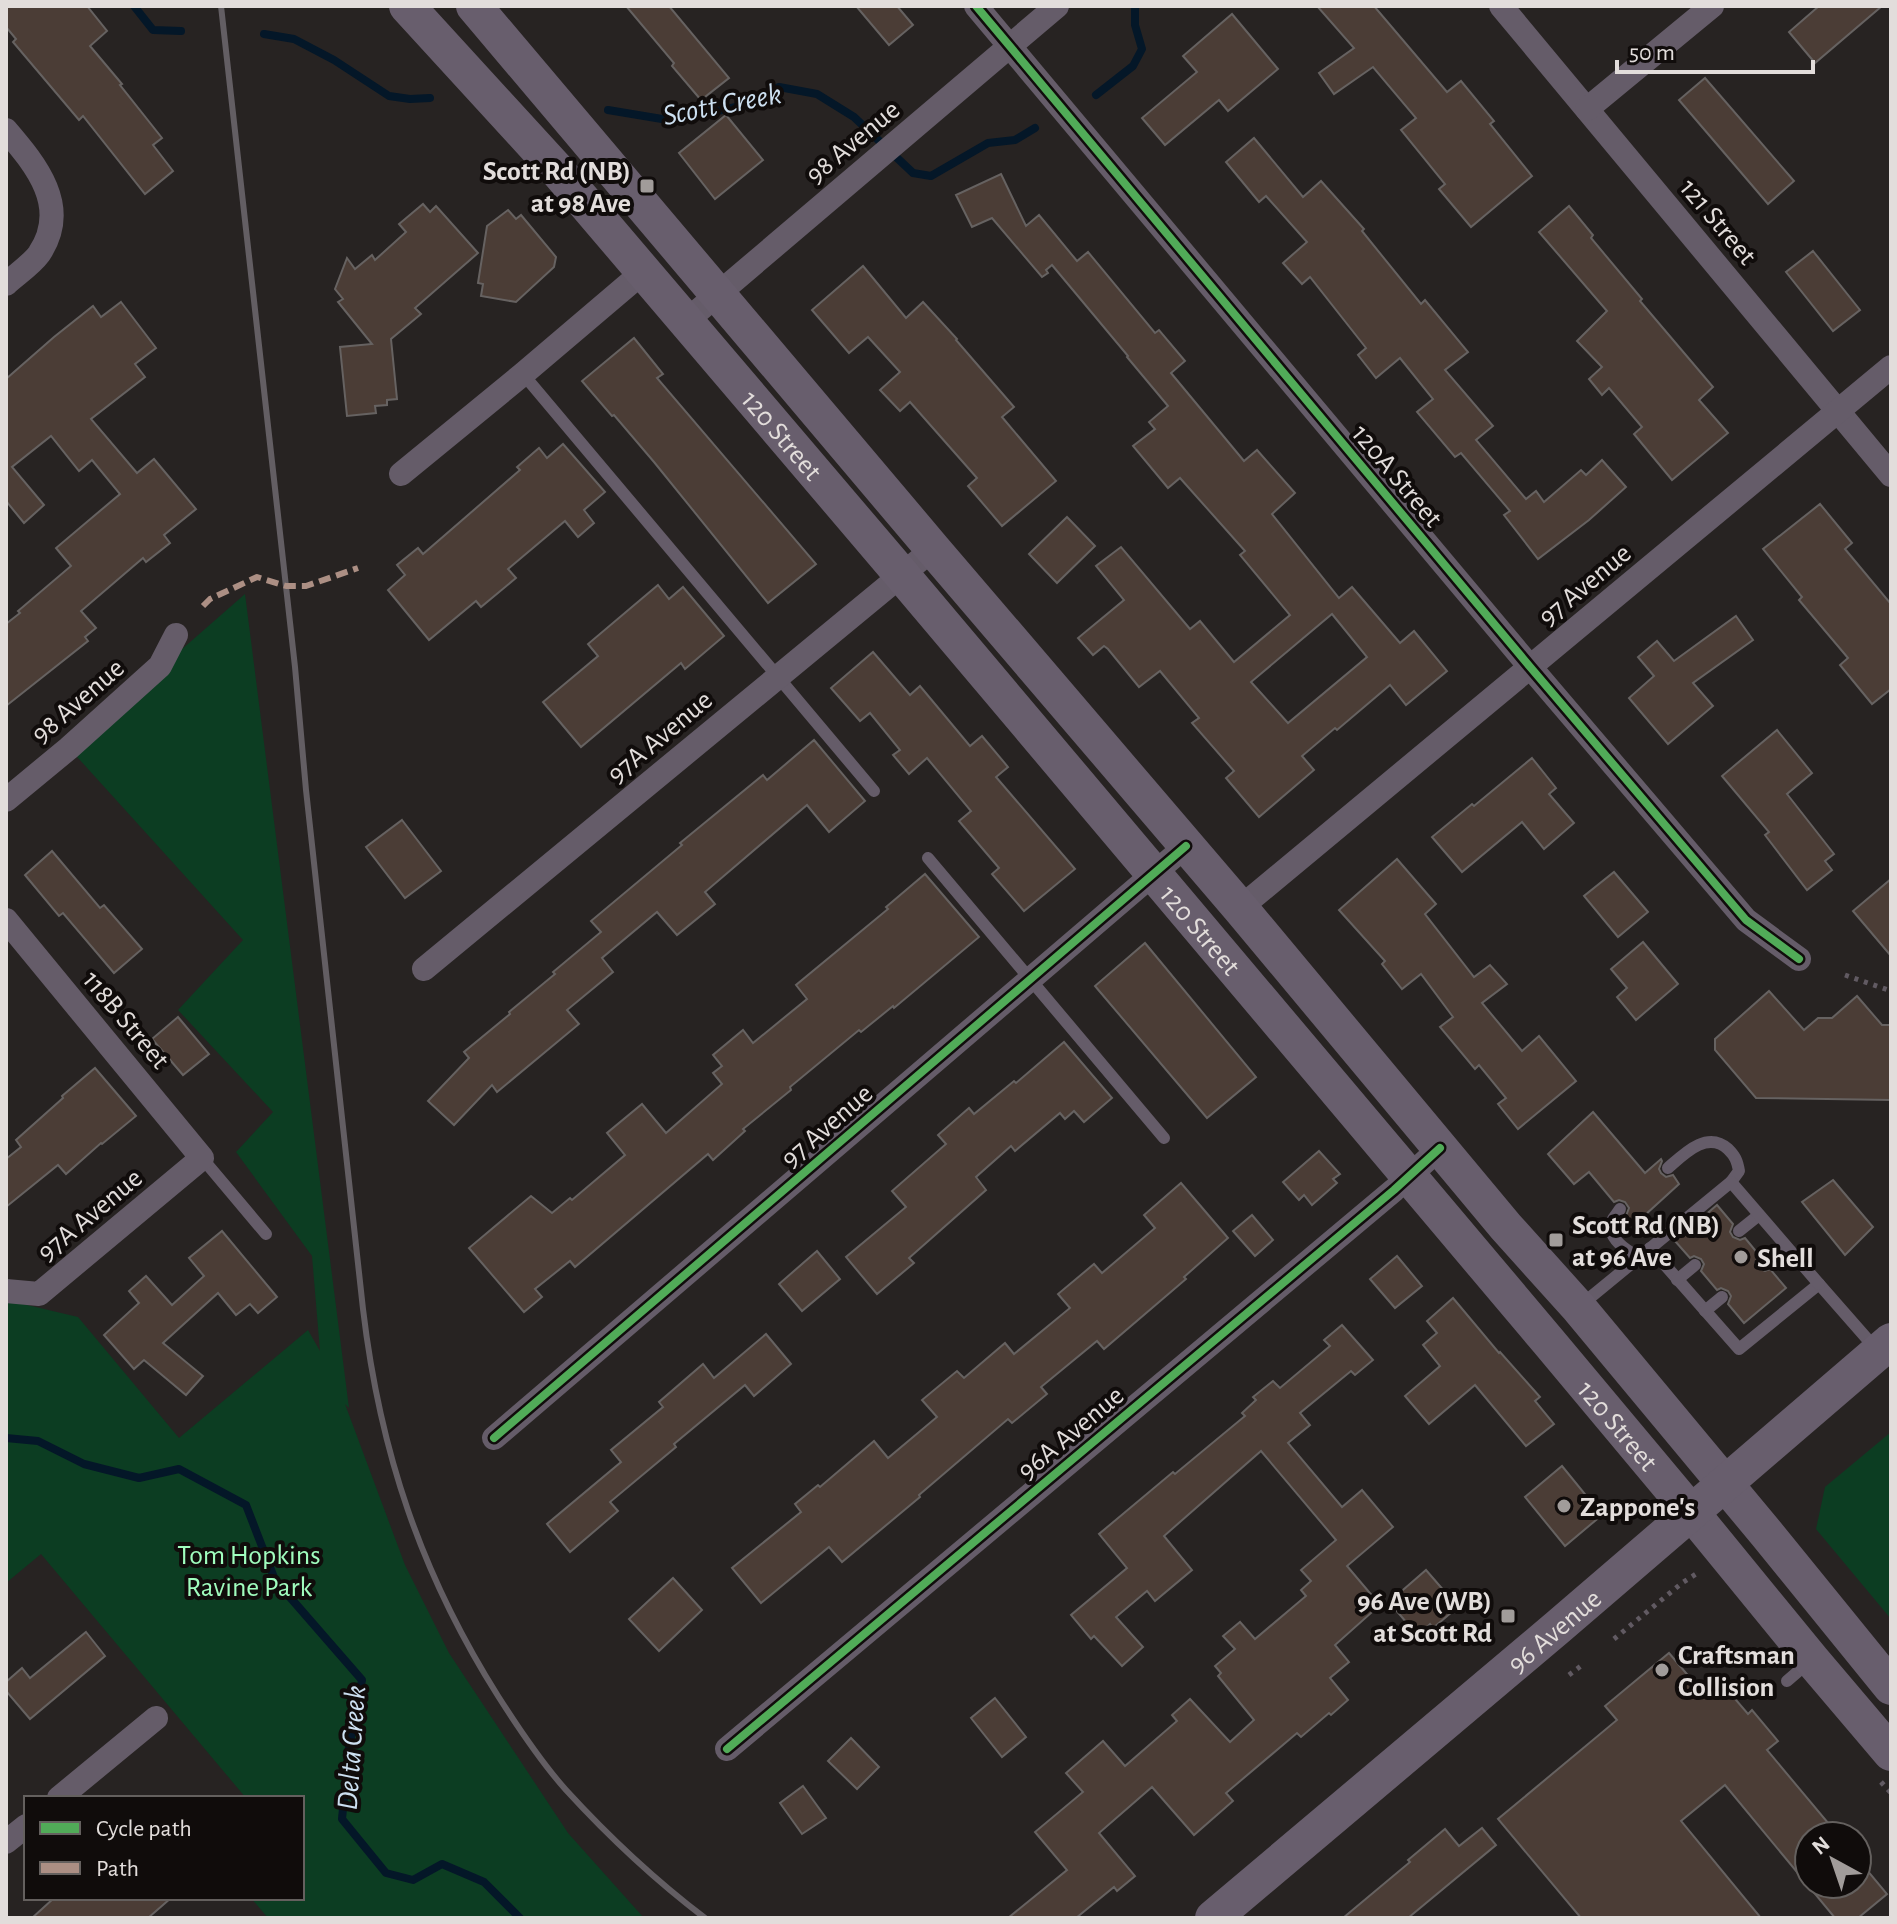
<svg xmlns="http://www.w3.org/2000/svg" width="1897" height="1924" viewBox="0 0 1897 1924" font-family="'Alegreya Sans',sans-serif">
<rect width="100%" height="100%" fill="#272322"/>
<!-- green -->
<g fill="#0c3d22">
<polygon points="245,594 349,1408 345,1404 405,1565 449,1653 568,1833 644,1918 268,1918 251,1898 302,1898 302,1798 246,1798 41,1554 6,1583 6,1300 78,1317 179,1438 308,1330 320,1351 312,1256 236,1152 273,1112 178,1010 243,940 69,748"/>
<polygon points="1891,1432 1891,1619 1816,1529 1825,1487"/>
</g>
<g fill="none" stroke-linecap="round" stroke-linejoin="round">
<!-- stream -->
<g stroke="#041728" stroke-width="8">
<polyline points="134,6 153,30 181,31"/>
<polyline points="264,34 294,39 334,60 389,96 410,99 430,98"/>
<polyline points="1096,95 1133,66 1142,49 1135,25 1135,6"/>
<polyline points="608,110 662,119 693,116 736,107 779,87 817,94 854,117 913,173 931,176 988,143 1015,140 1035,128"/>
<polyline points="6,1438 38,1441 84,1464 139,1478 179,1469 246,1505 275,1580 362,1680 349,1747 342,1819 386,1873 413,1880 442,1864 484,1882 520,1918"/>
</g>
</g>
<!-- building -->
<g fill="#4b3d36" stroke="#666261" stroke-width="2" fill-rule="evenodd">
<polygon points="6,6 87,6 107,31 90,46 122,84 120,85 162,138 153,145 173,171 145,194 83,116 79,120 13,42 16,39 6,27"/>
<polygon points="626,6 669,6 729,78 701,100 672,66 674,63"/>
<polygon points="856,6 897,6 913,25 889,45"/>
<polygon points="1317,6 1374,6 1447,92 1461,81 1494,121 1490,124 1532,176 1471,227 1439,189 1445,184 1401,130 1416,118 1373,67 1334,94 1319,73 1354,48"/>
<polygon points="1819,6 1882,6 1815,63 1789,32"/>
<polygon points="1232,14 1278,69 1228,111 1219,100 1165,145 1142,118 1197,72 1183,56"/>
<polygon points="1705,78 1794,181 1768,204 1679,100"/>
<polygon points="726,115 763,160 715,199 679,153"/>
<polygon points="1254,138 1303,197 1321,181 1364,229 1362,231 1421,304 1425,300 1468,352 1445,370 1493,426 1476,440 1526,499 1536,491 1544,502 1581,470 1586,475 1602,460 1626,487 1589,520 1538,559 1504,515 1510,511 1461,453 1455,457 1417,412 1433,399 1400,358 1376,378 1358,355 1366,348 1310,277 1302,284 1283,263 1307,242 1266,196 1259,202 1226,162"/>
<path d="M1001,174L1026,226L1039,215L1077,261L1088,252L1155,333L1159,330L1185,361L1171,373L1244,461L1257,450L1295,493L1272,514L1339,598L1352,587L1400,643L1414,631L1447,671L1406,705L1390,685L1337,730L1335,728L1302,756L1314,770L1259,817L1226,778L1234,771L1192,723L1199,718L1160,671L1139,687L1108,649L1104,646L1093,655L1078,638L1124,600L1096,566L1121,547L1190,629L1200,621L1234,662L1290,615L1240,555L1245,551L1180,478L1168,488L1133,446L1155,429L1149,422L1168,406L1127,357L1128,356L1052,265L1046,270L1048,273L1042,277L992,218L972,227L956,195ZM1332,614L1367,657L1288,723L1251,682Z"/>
<polygon points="423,204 430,212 436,206 478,253 415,308 421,314 391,339 397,399 387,400 387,405 375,406 376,413 347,416 340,347 372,344 338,302 343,299 335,289 347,258 355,269 372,255 375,260 406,232 399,224"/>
<polygon points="1569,206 1593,235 1591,238 1642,299 1640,301 1713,387 1699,400 1728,433 1672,480 1634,434 1642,427 1609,388 1602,395 1589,379 1602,367 1577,341 1607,311 1539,232"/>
<polygon points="508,210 516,219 521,215 556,257 554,267 516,302 481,296 483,284 478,283 487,226"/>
<polygon points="1813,251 1860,310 1833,331 1786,272"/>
<polygon points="863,266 906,318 923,302 957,339 956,340 1014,407 1002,417 1056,481 1002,526 968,486 977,478 910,402 900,411 880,390 900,372 868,337 849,353 812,310"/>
<polygon points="121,302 156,348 135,364 145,377 91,419 137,473 154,459 196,509 164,535 170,543 146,562 143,558 81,611 96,628 85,637 88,641 6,706 6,624 20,613 18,611 71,566 56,548 120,494 92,460 79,471 51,436 12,467 44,505 24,523 6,501 6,379 54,337 93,306 101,317"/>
<polygon points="634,338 663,374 657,378 816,564 768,603 654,462 614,415 612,416 582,381"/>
<polygon points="563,444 605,492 584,510 594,523 578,537 565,521 508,569 516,578 481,607 476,601 429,640 388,590 405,575 397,565 418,548 423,554 520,470 517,467 539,448 547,458"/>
<polygon points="1820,504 1852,543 1845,549 1891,604 1891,689 1872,704 1840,665 1848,658 1799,600 1802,597 1763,549"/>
<polygon points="1067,517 1095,546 1057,583 1029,554"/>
<polygon points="658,585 669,599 683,587 724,636 685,669 681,663 581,747 543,702 598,656 588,644"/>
<polygon points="1736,616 1753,640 1693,683 1713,706 1668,744 1629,698 1654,676 1638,657 1657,641 1674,661"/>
<polygon points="873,652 910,695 920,686 970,746 982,736 1008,767 996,777 1075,869 1024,911 992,874 999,868 959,821 971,811 927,758 909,774 893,755 900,750 870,713 860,721 831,688"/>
<polygon points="1777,730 1812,773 1787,794 1834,854 1825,861 1832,870 1807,890 1765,835 1769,832 1722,776"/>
<polygon points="814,740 865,801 829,832 807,805 705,892 715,904 677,935 657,912 602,958 613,972 567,1010 579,1024 497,1092 492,1085 454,1125 428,1101 469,1058 464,1052 510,1014 509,1012 555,974 553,972 601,932 591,921 682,845 680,843 763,775 767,780"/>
<polygon points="1532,758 1556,788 1549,794 1574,823 1544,849 1522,822 1462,872 1432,837 1472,804 1474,806"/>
<polygon points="402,820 441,871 405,898 366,847"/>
<polygon points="52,851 100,908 104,905 142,949 114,973 63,913 59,916 25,875"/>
<polygon points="1397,859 1436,904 1425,914 1474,977 1490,965 1507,984 1482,1003 1522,1051 1539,1036 1576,1081 1518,1129 1498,1104 1506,1098 1479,1065 1475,1069 1440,1027 1453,1017 1421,974 1402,989 1382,964 1385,961 1339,910"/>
<polygon points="1614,872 1648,912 1618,937 1584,896"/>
<polygon points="925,874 979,937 894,1008 893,1006 861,1032 859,1030 790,1087 791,1090 743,1129 745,1131 713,1160 708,1154 575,1267 570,1261 535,1289 542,1297 524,1312 469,1248 531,1196 552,1213 570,1198 572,1200 625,1155 607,1133 642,1104 666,1133 722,1084 713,1073 722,1066 713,1055 743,1030 753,1043 807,999 796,985 888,909 886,907"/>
<polygon points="1891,879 1891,956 1853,911"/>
<polygon points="1643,942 1678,984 1636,1020 1617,997 1627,988 1611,969"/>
<polygon points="1145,943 1256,1077 1207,1118 1095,986"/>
<polygon points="1769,991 1804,1030 1818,1018 1832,1018 1857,996 1882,1025 1891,1025 1891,1100 1756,1098 1715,1050 1715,1039"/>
<polygon points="178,1017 209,1054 183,1075 152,1039"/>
<polygon points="1064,1042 1112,1098 1084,1122 1074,1111 1065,1119 1060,1113 1015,1151 1011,1146 976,1177 986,1190 909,1258 914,1263 877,1294 846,1257 906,1207 892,1191 946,1144 938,1135 969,1108 974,1114 1014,1081 1016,1083"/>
<polygon points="95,1068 136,1116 102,1144 101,1143 66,1174 58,1165 6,1207 6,1159 21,1147 16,1140 63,1098 62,1096"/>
<polygon points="1593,1112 1645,1173 1661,1159 1662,1161 1659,1169 1661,1173 1666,1177 1673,1175 1679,1184 1634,1225 1626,1216 1629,1208 1625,1202 1619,1200 1614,1202 1589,1172 1574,1184 1548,1154"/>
<polygon points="1319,1151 1340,1174 1333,1179 1337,1183 1312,1205 1304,1195 1299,1200 1283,1182"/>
<polygon points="1833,1180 1873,1227 1845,1255 1802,1202"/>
<polygon points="1181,1183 1228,1238 1184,1277 1186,1279 1104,1349 1097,1341 1041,1387 1047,1394 1012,1423 1008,1419 919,1495 920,1497 842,1562 829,1547 761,1603 732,1568 801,1512 795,1504 818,1485 820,1487 874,1441 888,1458 937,1417 922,1400 957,1371 964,1378 1005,1343 1014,1354 1070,1308 1058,1294 1094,1264 1102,1273 1155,1228 1144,1215"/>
<polygon points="1717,1205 1733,1224 1730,1232 1733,1237 1740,1240 1745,1238 1759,1255 1755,1263 1758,1268 1765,1271 1770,1269 1786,1288 1744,1323 1728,1304 1731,1296 1728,1291 1721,1288 1717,1290 1701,1271 1704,1264 1701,1259 1694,1256 1690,1258 1675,1241"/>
<polygon points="1252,1215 1273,1240 1255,1256 1233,1231"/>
<polygon points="222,1231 277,1297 258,1313 250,1304 236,1315 218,1293 163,1343 203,1376 186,1395 144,1360 134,1369 104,1335 139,1303 129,1291 146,1276 172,1305 204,1276 189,1258"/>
<polygon points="817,1251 840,1279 802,1311 779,1284"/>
<polygon points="1397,1256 1422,1286 1395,1308 1370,1279"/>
<polygon points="1453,1298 1499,1353 1500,1352 1540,1397 1535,1401 1554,1424 1526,1446 1475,1385 1429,1424 1405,1396 1440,1366 1423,1345 1437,1333 1427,1321"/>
<polygon points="1342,1325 1373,1360 1355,1375 1351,1371 1300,1413 1310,1425 1288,1443 1342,1507 1362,1490 1393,1527 1347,1566 1380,1605 1335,1645 1349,1662 1330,1678 1348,1700 1331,1715 1329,1713 1301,1737 1297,1733 1226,1793 1233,1801 1194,1835 1152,1787 1099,1833 1135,1876 1117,1891 1114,1887 1076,1918 1008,1918 1067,1870 1035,1832 1083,1792 1066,1773 1103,1741 1125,1766 1177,1721 1172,1715 1190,1699 1230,1742 1254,1720 1218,1676 1221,1673 1215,1666 1235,1649 1223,1636 1240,1622 1255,1639 1306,1596 1301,1590 1311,1581 1301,1570 1336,1540 1261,1451 1164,1536 1192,1570 1155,1601 1147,1591 1116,1617 1143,1647 1122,1666 1094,1636 1091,1639 1071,1615 1127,1568 1099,1534 1173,1472 1175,1474 1245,1416 1242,1413 1256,1400 1253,1397 1273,1381 1280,1388 1330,1346 1324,1340"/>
<polygon points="766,1334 791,1364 754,1396 745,1385 674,1444 676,1447 610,1502 618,1511 570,1552 547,1524 621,1462 611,1450 663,1407 659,1402 703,1364 714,1378"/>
<polygon points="1562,1466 1602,1515 1565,1546 1525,1497"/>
<polygon points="1426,1570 1458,1607 1433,1628 1430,1624 1418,1636 1389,1602"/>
<polygon points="673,1578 702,1610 659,1651 629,1619"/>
<polygon points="86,1632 105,1656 30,1719 6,1691 6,1682 22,1668 30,1678"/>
<polygon points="1669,1653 1702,1692 1718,1679 1748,1714 1752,1710 1778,1741 1767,1750 1839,1836 1809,1836 1809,1884 1857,1884 1857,1858 1887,1894 1858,1918 1835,1918 1725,1785 1681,1821 1761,1918 1581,1918 1498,1819 1617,1720 1605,1706"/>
<polygon points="995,1698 1026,1737 1002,1757 971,1718"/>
<polygon points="851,1738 879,1767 857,1789 828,1761"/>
<polygon points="803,1786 826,1818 802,1834 780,1803"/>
<polygon points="1482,1828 1496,1845 1408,1918 1343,1918 1410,1862 1408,1860 1445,1829 1459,1846"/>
<polygon points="54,1898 171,1898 148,1918 32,1918"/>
</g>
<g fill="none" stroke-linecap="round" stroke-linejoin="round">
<!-- path -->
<g stroke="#615a62" stroke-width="5" stroke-dasharray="4 6" stroke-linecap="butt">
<polyline points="1845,975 1891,991"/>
<polyline points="1614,1639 1682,1583 1699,1572"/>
<polyline points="1569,1675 1581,1666"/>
<polyline points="1881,1782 1891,1793"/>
</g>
<!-- lane -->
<g stroke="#655c69" stroke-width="12">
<polyline points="523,374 874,791"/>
<polyline points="928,858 1164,1138"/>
<polyline points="202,1158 266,1234"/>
<path d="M1668,1168C1684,1154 1707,1130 1728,1149C1735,1156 1737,1160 1739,1171L1731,1182"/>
<path d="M1620,1209C1618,1213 1614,1216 1612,1221C1606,1238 1627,1251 1639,1257"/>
<polyline points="1739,1231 1759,1215"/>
<polyline points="1650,1248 1739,1349 1819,1284 1876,1349"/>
<polyline points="1764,1262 1785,1245"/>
<polyline points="1677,1280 1695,1265"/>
<polyline points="1581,1305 1731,1182 1819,1284"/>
<polyline points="1705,1311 1722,1297"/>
<polyline points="1787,1681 1809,1662"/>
</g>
<!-- street -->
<g stroke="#655c69" stroke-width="24">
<polyline points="976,6 1531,668 1746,920 1799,959"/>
<polyline points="1501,6 1891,475"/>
<polyline points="1587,109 1712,6"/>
<path d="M6,130C36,165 71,207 39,254C31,265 17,274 6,284"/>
<polyline points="685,322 1057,6"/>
<polyline points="401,474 523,374 643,272"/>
<polyline points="6,800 69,748 160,666 176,635"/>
<polyline points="1240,908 1891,367"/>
<polyline points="6,920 202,1158 39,1294 6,1291"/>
<polyline points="424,969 933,549"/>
<polyline points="494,1438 1186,846"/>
<polyline points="727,1749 1394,1190 1440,1148"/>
<polyline points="59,1798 156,1718"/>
<polyline points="6,1842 26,1826"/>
</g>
<!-- secondary -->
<g stroke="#685e6d" stroke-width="36">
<path id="s1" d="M407,6L557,170L901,574L1548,1341L1691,1512L1812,1660L1891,1753"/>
<polyline points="474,6 933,549 1240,908 1506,1227 1578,1307 1766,1533 1891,1687"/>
<path id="s2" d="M1213,1918L1558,1627L1891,1341"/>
</g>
<!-- rail -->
<path stroke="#635e63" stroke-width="6" d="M221,6L295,667L306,790L363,1309C380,1452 421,1574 498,1696C519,1729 541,1762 566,1790C609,1837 655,1880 705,1918"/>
<!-- quiet -->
<polyline stroke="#ac8f84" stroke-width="6" stroke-dasharray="12 6" stroke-linecap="butt" points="203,606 210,599 257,577 286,586 306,586 358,568"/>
<defs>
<g id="cycleway">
<polyline points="976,6 1531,668 1746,920 1799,959"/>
<polyline points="494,1438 1186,846"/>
<polyline points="727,1749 1394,1190 1440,1148"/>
</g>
</defs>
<!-- cycleway casing -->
<use href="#cycleway" stroke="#100c0b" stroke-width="13"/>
<!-- cycleway -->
<use href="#cycleway" stroke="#51ab58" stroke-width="8"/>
</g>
<!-- markers -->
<g fill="#a19c9a" stroke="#100c0b" stroke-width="3">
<rect x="639" y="178" width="16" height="16" rx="4"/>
<rect x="1548" y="1232" width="16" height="16" rx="4"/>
<circle cx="1741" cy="1257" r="8"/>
<circle cx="1564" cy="1506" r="8"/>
<rect x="1500" y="1608" width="16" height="16" rx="4"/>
<circle cx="1662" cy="1670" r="8"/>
</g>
<g text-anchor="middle" stroke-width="8" stroke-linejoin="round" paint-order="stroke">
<!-- street labels -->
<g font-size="28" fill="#e2dddb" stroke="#100c0b">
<text transform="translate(852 141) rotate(-40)" y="10">98 Avenue</text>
<text transform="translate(1719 221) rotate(50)" y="10">121 Street</text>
<text dy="10" stroke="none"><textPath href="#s1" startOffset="570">120 Street</textPath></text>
<text transform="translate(1398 475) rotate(50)" y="10">120A Street</text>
<text transform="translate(1584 584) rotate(-40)" y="10">97 Avenue</text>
<text transform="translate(77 700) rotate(-41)" y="10">98 Avenue</text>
<text transform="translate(659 736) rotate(-40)" y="10">97A Avenue</text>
<text dy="10" stroke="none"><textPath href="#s1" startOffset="1218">120 Street</textPath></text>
<text transform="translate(127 1019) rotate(50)" y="10">118B Street</text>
<text transform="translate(826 1125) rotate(-41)" y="10">97 Avenue</text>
<text transform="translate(89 1214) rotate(-40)" y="10">97A Avenue</text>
<text dy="10" stroke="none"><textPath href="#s1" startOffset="1866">120 Street</textPath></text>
<text transform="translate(1070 1432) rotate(-40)" y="10">96A Avenue</text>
<text dy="10" stroke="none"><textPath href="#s2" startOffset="446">96 Avenue</textPath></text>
</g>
<!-- poi labels -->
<g font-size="28" font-weight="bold" fill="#e2dddb" stroke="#100c0b" text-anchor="start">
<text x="631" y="180" text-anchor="end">Scott Rd (NB)<tspan x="631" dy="32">at 98 Ave</tspan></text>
<text x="1572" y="1234">Scott Rd (NB)<tspan x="1572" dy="32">at 96 Ave</tspan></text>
<text x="1757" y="1267">Shell</text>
<text x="1580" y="1516">Zappone's</text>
<text x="1492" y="1610" text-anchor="end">96 Ave (WB)<tspan x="1492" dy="32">at Scott Rd</tspan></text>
<text x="1678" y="1664">Craftsman<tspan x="1678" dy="32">Collision</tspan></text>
</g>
<!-- park labels -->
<g font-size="28" fill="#a0fdbe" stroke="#100c0b">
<text x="249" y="1564">Tom Hopkins<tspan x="249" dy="32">Ravine Park</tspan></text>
</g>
<!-- water labels -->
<g font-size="30" font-style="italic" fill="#cde0f1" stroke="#100c0b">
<text transform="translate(722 104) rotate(-11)" y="10">Scott Creek</text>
<text transform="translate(351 1748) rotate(-86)" y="10">Delta Creek</text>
</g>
</g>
<!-- border -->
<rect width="1897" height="1924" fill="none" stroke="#e2dddb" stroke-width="16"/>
<!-- legend -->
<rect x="24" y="1796" width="280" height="104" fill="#100c0b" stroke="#64605e" stroke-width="2"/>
<rect x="40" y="1822" width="40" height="12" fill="#51ab58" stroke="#64605e" stroke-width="2"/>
<text x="96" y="1836" font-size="24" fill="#e2dddb">Cycle path</text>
<rect x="40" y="1862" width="40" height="12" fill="#ac8f84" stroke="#64605e" stroke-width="2"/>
<text x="96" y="1876" font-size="24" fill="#e2dddb">Path</text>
<!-- north arrow -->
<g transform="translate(1833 1860) rotate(320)"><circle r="38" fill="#100c0b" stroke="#64605e" stroke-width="2"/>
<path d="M0-6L14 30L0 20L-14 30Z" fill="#a19c9a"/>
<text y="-12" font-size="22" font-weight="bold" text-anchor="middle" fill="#e2dddb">N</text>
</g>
<!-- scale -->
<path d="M1617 60v12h196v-12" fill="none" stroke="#e2dddb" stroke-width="4"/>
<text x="1629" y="60" font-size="24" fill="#e2dddb" stroke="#100c0b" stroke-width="6" paint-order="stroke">50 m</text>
</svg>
